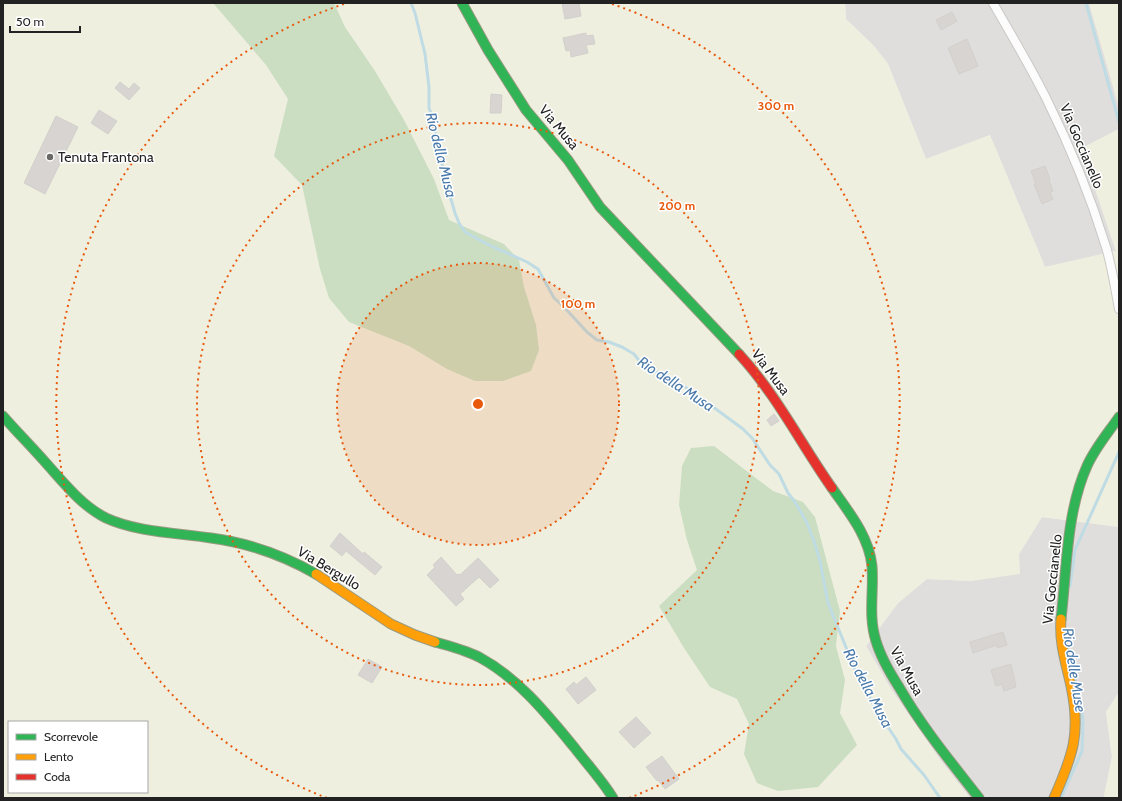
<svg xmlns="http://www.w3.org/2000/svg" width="1122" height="801" viewBox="0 0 1122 801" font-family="Cabin,sans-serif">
<rect width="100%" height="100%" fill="#f0eeeb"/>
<!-- residential -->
<g fill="#dfdedc">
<polygon points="845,3 1089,3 1119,107 1119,129 1079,150 1086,162 1116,251 1045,267 990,135 926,159 888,64 874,46 846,19"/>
<polygon points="1042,517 1119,527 1119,692 1106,712 1112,757 1104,796 1105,798 970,798 941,761 891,689 866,646 898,603 927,579 971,581 1019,554"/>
</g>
<!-- farmland -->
<g fill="#efefdf" fill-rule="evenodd">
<path d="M3,3H213L266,65L288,99L274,156L302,185L320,269L349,322L409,346L447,369L531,371L539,350L536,325L524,287L519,260L504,244L471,229L449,220L434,179L404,120L375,71L345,27L334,3H845L846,19L874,46L888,64L926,159L990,135L1045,267L1116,251L1086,162L1078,150L1119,129V527L1042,517L1019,554L1020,574L971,581L927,579L898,603L866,646L891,689L941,761L970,798H3ZM714,446L773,491L803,502L815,517L840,611L836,646L845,680L840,713L857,745L818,787L778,791L744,755L749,724L737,699L710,687L659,606L697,570ZM9,722H147V792H9Z"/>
<polygon points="1089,3 1119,3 1119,107"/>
<polygon points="1117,695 1119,696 1119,798 1105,798 1104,796 1112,757 1106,712"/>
</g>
<!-- forest -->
<g fill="#cbdec1">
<polygon points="213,3 334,3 345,27 375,71 404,120 434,179 449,220 504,244 519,260 524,287 536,325 539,350 531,371 503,381 475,381 447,369 409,346 349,322 329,298 320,269 302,185 274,156 288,99 266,65"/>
<polygon points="714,446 773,491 803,502 815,517 840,611 836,646 845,680 840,713 857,745 818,787 778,791 757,783 744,754 749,724 737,699 710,687 684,648 659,606 697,570 687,540 679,505 682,466 691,448"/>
</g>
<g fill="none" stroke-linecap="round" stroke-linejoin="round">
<!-- stream -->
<g stroke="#bfdbe3" stroke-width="3">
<polyline points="411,3 415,13 425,54 429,87 429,108 433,119 439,151 446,182 455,213 459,223 465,232 489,245 527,262 538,269 554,298 563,306 587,332 597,340 609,342 622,347 634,354 641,363 653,371 666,376 690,390 743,429 752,438 770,465 779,474 788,493 795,502 806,521 814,541 820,561 828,603 856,672 877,711 896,739 901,749 924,775 940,798"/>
<polyline points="1086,3 1119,122"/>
<polyline points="1070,586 1075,550 1119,452"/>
<polyline points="1061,798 1082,751 1083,722 1081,704 1067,646"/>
</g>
</g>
<!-- building -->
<g fill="#d7d4d2" stroke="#d3d0cc">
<polygon points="562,3 579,3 581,16 565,19"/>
<polygon points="952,12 957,21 941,30 936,20"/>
<polygon points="586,33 586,36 593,35 595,44 586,45 588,53 571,57 570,50 566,51 563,38"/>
<polygon points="967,39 978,66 959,74 948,48"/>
<polygon points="120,82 129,89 134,83 140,88 129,100 115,88"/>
<polygon points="491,94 502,95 501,113 490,113"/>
<polygon points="99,110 117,121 108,134 91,123"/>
<polygon points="56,116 78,127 45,194 24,183"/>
<polygon points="1045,166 1050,179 1049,180 1053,191 1050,192 1053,199 1042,204 1034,184 1036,184 1031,171"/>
<polygon points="774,414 779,421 771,426 767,420"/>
<polygon points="340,533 363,554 364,552 382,567 375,575 346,551 342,556 330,546"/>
<polygon points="441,557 457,575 459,574 460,575 478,558 499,580 490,588 479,577 460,594 464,599 456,606 427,575 435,567 433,565"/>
<polygon points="1003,632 1007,645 997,648 997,645 973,653 970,642"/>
<polygon points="368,659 382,667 372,683 358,675"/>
<polygon points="1011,664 1016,687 1004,691 1002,684 996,686 991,670"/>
<polygon points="586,677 596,690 578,704 566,689 574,682 576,685"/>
<polygon points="636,717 651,733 634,748 619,732"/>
<polygon points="662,756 679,779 665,789 658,780 657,781 646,767"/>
</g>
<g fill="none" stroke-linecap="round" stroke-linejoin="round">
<defs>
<path id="street" d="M993,3C1011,34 1030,66 1046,98C1069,144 1091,198 1106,247C1112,267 1115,288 1119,309"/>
<g id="fast">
<polyline points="462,3 488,50 526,110 568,160 600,207 739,354"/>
<path d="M3,416C17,432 32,447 46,463C64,483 82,506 106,518C136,532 178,533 211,538C249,543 283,555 316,574"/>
<path d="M832,488C848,511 869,536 872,566C874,590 868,617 876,641C881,658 890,673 899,687C922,727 951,762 979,798"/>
<path d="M1061,619C1067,569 1066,513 1087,466C1095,448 1108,433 1119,417"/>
<path d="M435,642C450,646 465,650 479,657C518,678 546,713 574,747C587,764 602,780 613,798"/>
</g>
<g id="slow">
<polyline points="316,574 391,624 415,635 435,642"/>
<path d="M1054,798C1073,755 1081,733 1071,686C1066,663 1059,643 1061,619"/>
</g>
<path id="jam" d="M739,354C776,394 801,444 832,488"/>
</defs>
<!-- street casing -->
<use href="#street" stroke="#c9c8c7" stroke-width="10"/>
<!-- fast casing -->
<use href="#fast" stroke="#999a82" stroke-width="11"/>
<!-- slow casing -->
<use href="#slow" stroke="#999a82" stroke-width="11"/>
<!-- jam casing -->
<use href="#jam" stroke="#999a82" stroke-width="11"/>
<!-- street -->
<use href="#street" stroke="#fdfcfc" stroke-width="8"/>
<!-- fast -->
<use href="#fast" stroke="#30b455" stroke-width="9"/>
<!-- slow -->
<use href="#slow" stroke="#ff9f0a" stroke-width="9"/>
<!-- jam -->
<use href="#jam" stroke="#e5322d" stroke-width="9"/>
</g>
<!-- distance rings -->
<circle cx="478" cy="404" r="141" fill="#e8590c" fill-opacity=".12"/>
<g fill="none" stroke="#e8590c" stroke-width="2" stroke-dasharray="2 4">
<circle cx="478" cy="404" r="141"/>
<circle cx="478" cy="404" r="281"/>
<path d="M327 798A422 422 0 0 1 344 4M612 4A422 422 0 0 1 629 798"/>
</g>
<!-- markers -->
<circle fill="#6a6968" stroke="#fff" stroke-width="1.5" cx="50" cy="157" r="4"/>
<g text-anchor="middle" stroke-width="3" stroke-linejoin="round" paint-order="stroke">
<!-- street labels -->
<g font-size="14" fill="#222" stroke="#fff">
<text transform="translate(559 127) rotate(50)" y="5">Via Musa</text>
<text transform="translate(1082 146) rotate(67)" y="5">Via Goccianello</text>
<text transform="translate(771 372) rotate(53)" y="5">Via Musa</text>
<text transform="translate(329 568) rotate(31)" y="5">Via Bergullo</text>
<text transform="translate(1052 579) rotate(-84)" y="5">Via Goccianello</text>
<text transform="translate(907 671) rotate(61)" y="5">Via Musa</text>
</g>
<!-- poi labels -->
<g font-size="14" fill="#222" stroke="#fff" text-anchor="start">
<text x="58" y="162">Tenuta Frantona</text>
</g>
<!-- water labels -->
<g font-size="15" font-style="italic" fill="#4a7aab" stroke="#fff">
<text transform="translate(441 155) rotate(76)" y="5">Rio della Musa</text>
<text transform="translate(676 384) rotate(33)" y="5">Rio della Musa</text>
<text transform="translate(1074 670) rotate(81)" y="5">Rio delle Muse</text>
<text transform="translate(868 688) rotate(62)" y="5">Rio della Musa</text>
</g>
</g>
<circle cx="478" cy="404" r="6" fill="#e8590c" stroke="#fff" stroke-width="2"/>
<g font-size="12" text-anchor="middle" font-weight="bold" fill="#e8590c" stroke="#fff" stroke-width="3" stroke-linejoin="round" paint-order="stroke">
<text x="776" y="110">300 m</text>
<text x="677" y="210">200 m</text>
<text x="578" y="308">100 m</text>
</g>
<!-- border -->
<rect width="1122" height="801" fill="none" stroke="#222222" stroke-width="8"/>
<!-- legend -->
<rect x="8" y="721" width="140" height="72" fill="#ffffff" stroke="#a7a7a7"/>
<rect x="16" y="734" width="20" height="6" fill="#30b455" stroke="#a7a7a7"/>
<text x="44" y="741" font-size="12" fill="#222222">Scorrevole</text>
<rect x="16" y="754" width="20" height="6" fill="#ff9f0a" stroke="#a7a7a7"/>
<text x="44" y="761" font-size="12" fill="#222222">Lento</text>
<rect x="16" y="774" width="20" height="6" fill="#e5322d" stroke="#a7a7a7"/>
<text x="44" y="781" font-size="12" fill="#222222">Coda</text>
<!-- scale -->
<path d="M10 26v6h70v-6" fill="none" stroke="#222222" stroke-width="2"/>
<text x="16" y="26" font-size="12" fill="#222222" stroke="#ffffff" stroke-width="3" paint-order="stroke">50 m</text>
</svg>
